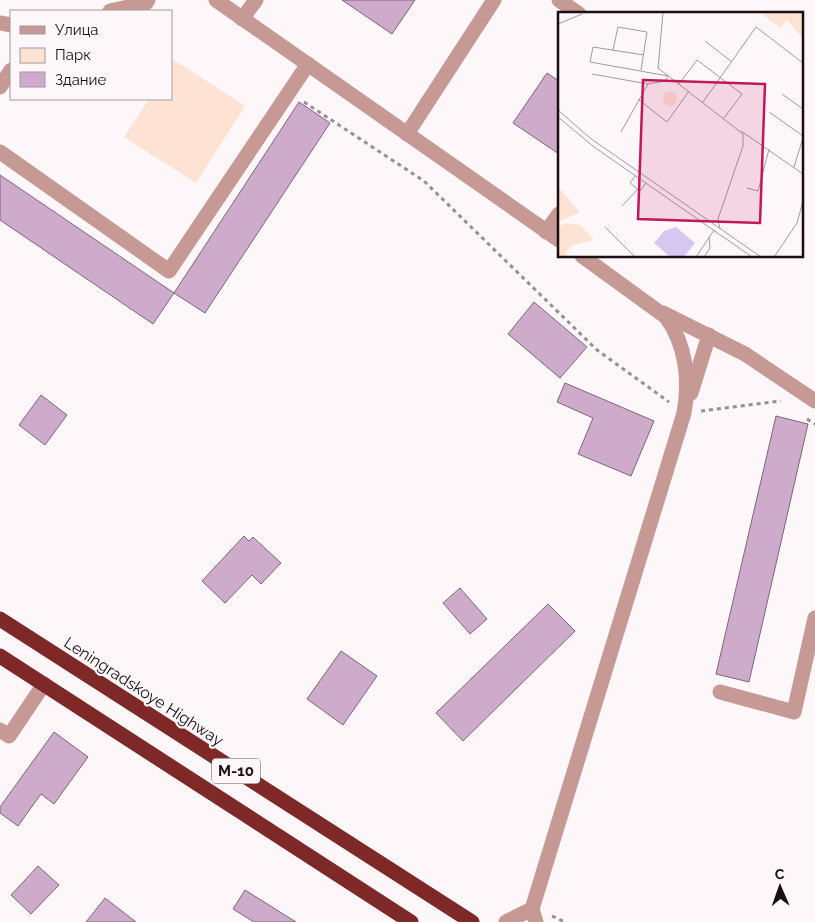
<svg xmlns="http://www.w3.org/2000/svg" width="815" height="922" viewBox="0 0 815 922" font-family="Raleway,sans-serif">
<rect width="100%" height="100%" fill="#fdf7f9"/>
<!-- green -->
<polygon fill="#fee3d4" points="174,60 245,106 196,183 124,137 149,99 171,99 171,64"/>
<!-- building -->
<g fill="#cfabcb" stroke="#7a6778">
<polygon points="342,0 415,0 392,34"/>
<polygon points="547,73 559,81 559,154 513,123"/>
<polygon points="299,102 330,123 205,313 174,293"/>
<polygon points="0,175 174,293 153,324 0,220"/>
<polygon points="534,302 587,347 560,378 508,334"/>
<polygon points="565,383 654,421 631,476 578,454 593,418 557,402"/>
<polygon points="41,395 67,415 45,445 19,425"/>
<polygon points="776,416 808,424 749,682 716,674"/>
<polygon points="244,536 249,541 253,537 281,563 261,584 252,575 225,603 202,581"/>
<polygon points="460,588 487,619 470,634 443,603"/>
<polygon points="548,604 575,631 463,741 436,713"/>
<polygon points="341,651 377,676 343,725 307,699"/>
<polygon points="54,732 88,757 54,804 41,794 18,826 0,813 0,807"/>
<polygon points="38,866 59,885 31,914 11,895"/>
<polygon points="245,890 296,922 254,922 233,909"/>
<polygon points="105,898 136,922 86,922"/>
</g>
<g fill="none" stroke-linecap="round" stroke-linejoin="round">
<!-- path -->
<g stroke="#978f92" stroke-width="3" stroke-dasharray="4 4" stroke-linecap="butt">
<polyline points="304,102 424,181 597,350 669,402"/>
<polyline points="701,411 781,401"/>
<polyline points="807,419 815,424"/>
<polyline points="552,916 565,922"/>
</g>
<!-- minor -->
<g stroke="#c69995" stroke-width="15">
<polyline points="216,0 559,240"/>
<polyline points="559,0 579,14"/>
<polyline points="110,11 146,3 148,0"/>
<polyline points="242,19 256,0"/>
<polyline points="0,23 11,25"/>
<polyline points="0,87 11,70"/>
<polyline points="407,134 494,0"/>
<polyline points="0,152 169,271 308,64"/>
<polyline points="546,232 559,214"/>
<polyline points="663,313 745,354 815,401"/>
<polyline points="691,393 709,335"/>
<polyline points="720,692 794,712 815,618"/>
<polyline points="0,730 9,736 44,684"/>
<polyline points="506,922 532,909"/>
<path d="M536,922L532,909L684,413C690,381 686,344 666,317L582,256"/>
</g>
<!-- highway -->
<g stroke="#7e2828" stroke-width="15">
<polyline points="0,619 472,922"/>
<polyline points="0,656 411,922"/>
</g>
</g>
<g text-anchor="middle" stroke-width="4.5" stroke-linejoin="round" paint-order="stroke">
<!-- shield labels -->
<rect fill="#fdf7f9" stroke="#5d5557" stroke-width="1" x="212" y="758.5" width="48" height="25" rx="4"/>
<g font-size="15" font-weight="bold" fill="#190f12">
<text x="236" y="776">М-10</text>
</g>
<!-- street labels -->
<g font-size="16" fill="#190f12" stroke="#fdf7f9">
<text transform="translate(144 691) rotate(33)" y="6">Leningradskoye Highway</text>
</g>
</g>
<!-- overview -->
<g transform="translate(558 12)">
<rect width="245" height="245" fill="#fdf7f9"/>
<path d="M201,0H245V27L229,8L222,16ZM105 87a7 7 0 1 1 14 0a7 7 0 1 1-14 0ZM0,175L22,200L0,210ZM7,211L23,213L36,228L15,233L8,240L9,245H0V215Z" fill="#fee3d4"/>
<path d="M118,215L137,231L126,245L111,244L96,231L106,219Z" fill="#d6c7f1"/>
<path fill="none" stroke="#a29a9d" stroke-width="1" d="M0,12L24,2M147,29L174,50M55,38L60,15L89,20L83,58M100,56L185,122V134L160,207L162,217M100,57L105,0M34,62L90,72L107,69L110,64L32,50L35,35L86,43M121,72L139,48L184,82L166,106M224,82L245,97M80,87L109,110L131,79M145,90L198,15L245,51M0,98L32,126L203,245M211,100L245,124M0,105L36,135L194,245M183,119L245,162M63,120L90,72M236,155L245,126M77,164L72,171L82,179L88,171M189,176L200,179L211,137M64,194L80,177M47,215L77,245M138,245L156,218M146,245L152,236L151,225M216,245L239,211L245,189"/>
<path fill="#c2185b" fill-opacity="0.15" stroke="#c2185b" stroke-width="2.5" d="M85,68L207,72L202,211L80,207Z"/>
<rect width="245" height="245" fill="none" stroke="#190f12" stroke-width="2.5"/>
</g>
<!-- legend -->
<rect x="10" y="10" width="162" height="90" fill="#fdf7f9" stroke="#a29a9d"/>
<rect x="20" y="26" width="25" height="8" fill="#c69995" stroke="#a29a9d"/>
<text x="55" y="35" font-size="15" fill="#190f12">Улица</text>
<rect x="20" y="48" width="25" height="15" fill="#fee3d4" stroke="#a29a9d"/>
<text x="55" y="60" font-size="15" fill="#190f12">Парк</text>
<rect x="20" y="72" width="25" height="15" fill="#cfabcb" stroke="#a29a9d"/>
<text x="55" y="85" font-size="15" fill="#190f12">Здание</text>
<!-- north arrow -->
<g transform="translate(780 887) rotate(358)" stroke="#fdf7f9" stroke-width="4" paint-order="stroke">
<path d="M0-4L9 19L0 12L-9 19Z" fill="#190f12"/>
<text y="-8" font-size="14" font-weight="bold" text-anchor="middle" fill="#190f12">С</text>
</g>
</svg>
